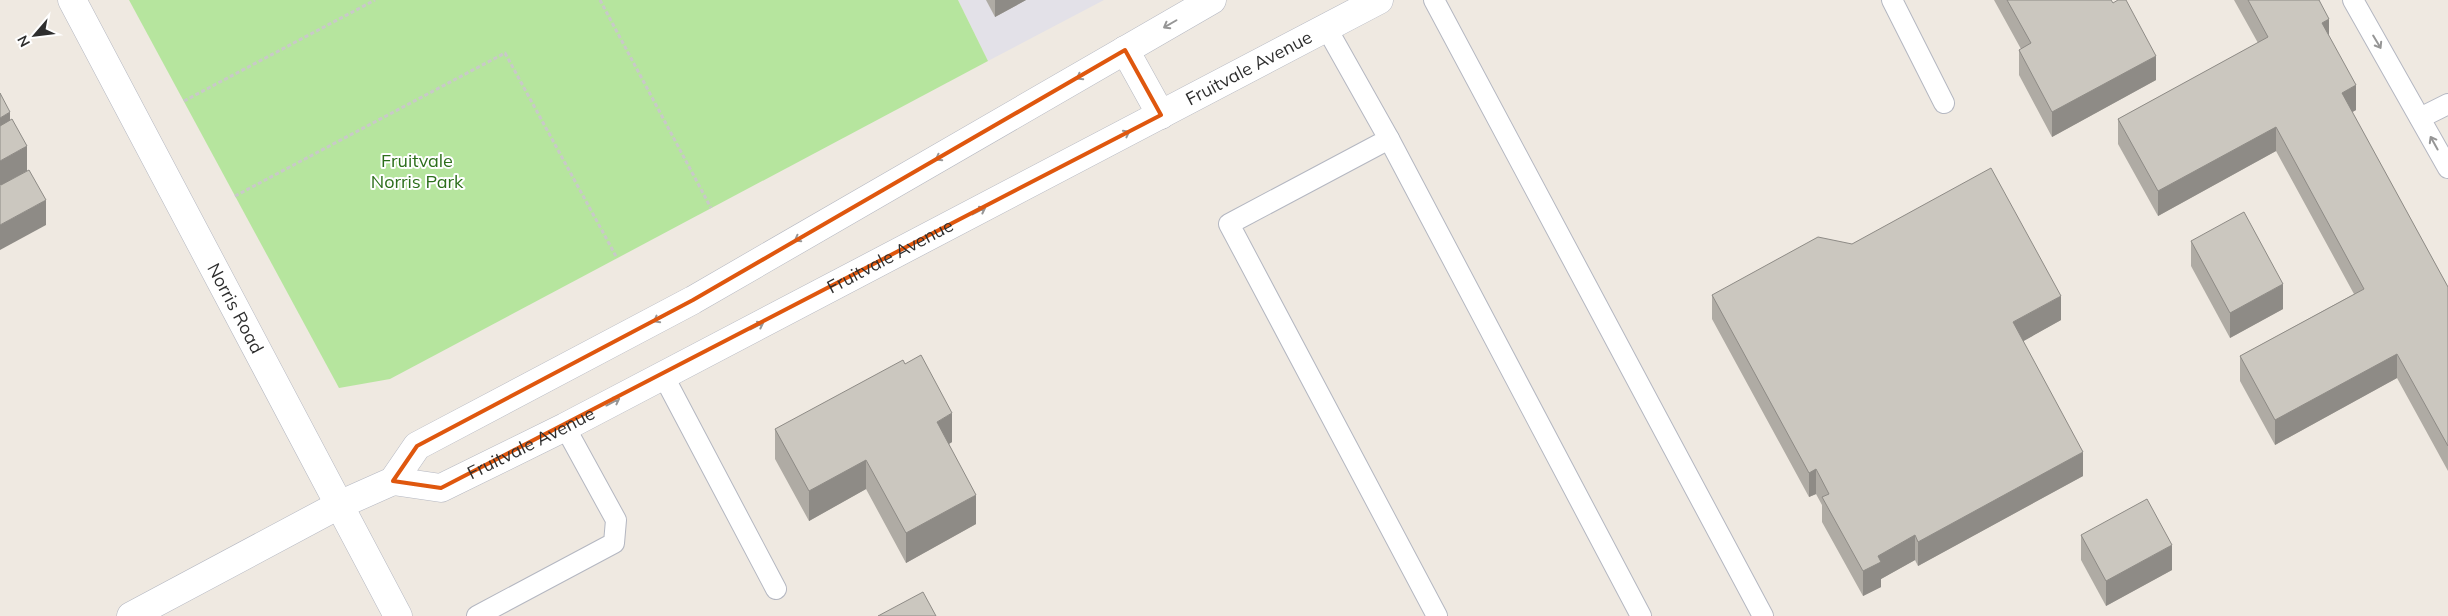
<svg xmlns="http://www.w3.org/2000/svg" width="2448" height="616" viewBox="0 0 2448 616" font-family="Mulish,sans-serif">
<rect width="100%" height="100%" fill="#efe9e1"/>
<!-- industrial -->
<polygon fill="#e3e1e8" points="958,0 1104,0 988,61"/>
<!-- green -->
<polygon fill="#b6e59e" points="129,0 958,0 988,61 390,379 339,388"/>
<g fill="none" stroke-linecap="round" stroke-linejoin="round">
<defs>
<g id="service">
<polyline points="1434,0 1763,616"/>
<polyline points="1892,0 1944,103"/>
<polyline points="2353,0 2448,168"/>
<polyline points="1326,27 1389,139 1229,224 1437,616"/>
<polyline points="2420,118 2448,104"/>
<polyline points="1389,139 1641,616"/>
<polyline points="663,375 776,589"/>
<polyline points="477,616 614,543 616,520 565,427"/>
</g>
<g id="tertiary">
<path id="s1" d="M72,0L398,616"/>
</g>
<g id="secondary">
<polyline points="1125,50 1161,115"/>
<path id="s2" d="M393,481L441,488L565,427L1379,0"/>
<polyline points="131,616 339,505 393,481 417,446 693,300 1212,0"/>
</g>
</defs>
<!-- service casing -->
<use href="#service" stroke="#b4b7c1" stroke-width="22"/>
<!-- tertiary casing -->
<use href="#tertiary" stroke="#b4b7c1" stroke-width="29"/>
<!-- secondary casing -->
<use href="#secondary" stroke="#b4b7c1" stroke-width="29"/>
<!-- path -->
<g stroke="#c9c9c9" stroke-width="3" stroke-dasharray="4 2.5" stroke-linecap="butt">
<polyline points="600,0 711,208"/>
<polyline points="184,101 375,0"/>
<polyline points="235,196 505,53 617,258"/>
</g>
<!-- service -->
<use href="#service" stroke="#fff" stroke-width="20"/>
<!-- tertiary -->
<use href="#tertiary" stroke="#fff" stroke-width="28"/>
<!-- secondary -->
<use href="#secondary" stroke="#fff" stroke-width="28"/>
</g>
<!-- wall -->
<g fill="#afaba4">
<polygon points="986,0 1026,0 995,17"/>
<polygon points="1994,0 2111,0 2156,80 2052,137 2019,75 2019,50 2021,49"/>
<polygon points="2234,0 2319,0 2329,37 2356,110 2352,112 2448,287 2448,471 2397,378 2275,445 2240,381 2240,356 2354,294 2276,151 2158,216 2118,144 2118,119 2258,43"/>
<polygon points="2191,241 2283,309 2230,338 2191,266"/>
<polygon points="1852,244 2061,320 2023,341 2083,476 1918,566 1915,560 1881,579 1881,587 1863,596 1822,522 1822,505 1816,494 1809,497 1712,319 1712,295"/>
<polygon points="775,429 952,442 949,444 976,524 906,563 866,489 809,521 775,459"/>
<polygon points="2081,535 2172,570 2106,606 2081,560"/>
</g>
<!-- shaded-wall -->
<g fill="#8e8b86">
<polygon points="995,0 1026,0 995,17"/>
<polygon points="2329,19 2329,43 2322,23"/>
<polygon points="2156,56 2156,80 2052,137 2052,112"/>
<polygon points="2356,85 2356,110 2342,118 2342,93"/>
<polygon points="10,112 10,137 0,142 0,118"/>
<polygon points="2276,127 2276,151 2158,216 2158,191"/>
<polygon points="27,146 27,171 0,186 0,161"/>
<polygon points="46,200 46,225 0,250 0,225"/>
<polygon points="2283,284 2283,309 2230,338 2230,313"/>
<polygon points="2061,296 2061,320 2013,347 2013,322"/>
<polygon points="2397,354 2397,378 2275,445 2275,420"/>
<polygon points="952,413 952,442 937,451 937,422"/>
<polygon points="2083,452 2083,476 1918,566 1918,542"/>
<polygon points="866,460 866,489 809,521 809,491"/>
<polygon points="1816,469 1816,494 1809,497 1809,473"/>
<polygon points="976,495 976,524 906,563 906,533"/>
<polygon points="1915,535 1915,560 1881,579 1881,587 1863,596 1863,571 1878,556"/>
<polygon points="2172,545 2172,570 2106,606 2106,581"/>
</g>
<!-- building -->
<g fill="#cbc7bf" stroke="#8e8b86">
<polygon points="2007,0 2111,0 2113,3 2118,0 2126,0 2156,56 2052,112 2019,50 2031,43"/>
<polygon points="2248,0 2319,0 2329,19 2322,23 2356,85 2342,93 2448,287 2448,446 2397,354 2275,420 2240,356 2364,289 2276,127 2158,191 2118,119 2268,37"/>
<polygon points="0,93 10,112 0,118"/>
<polygon points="12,119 27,146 0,161 0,126"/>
<polygon points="1991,168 2061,296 2013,322 2083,452 1918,542 1915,535 1878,556 1881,562 1863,571 1822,497 1829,494 1816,469 1809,473 1712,295 1818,237 1852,244"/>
<polygon points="29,170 46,200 0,225 0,184 1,185"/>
<polygon points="2244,212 2283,284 2230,313 2191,241"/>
<polygon points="921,355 952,413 937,422 976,495 906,533 866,460 809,491 775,429 903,360 905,364"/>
<polygon points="2147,499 2172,545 2106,581 2081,535"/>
<polygon points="923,592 936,616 878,616"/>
</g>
<!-- one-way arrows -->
<defs><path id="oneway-shaft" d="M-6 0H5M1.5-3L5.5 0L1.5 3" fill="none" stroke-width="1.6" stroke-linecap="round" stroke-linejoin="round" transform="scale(1.25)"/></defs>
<g stroke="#969696">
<use href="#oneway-shaft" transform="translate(1170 24) rotate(150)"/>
<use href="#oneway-shaft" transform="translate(2377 42) rotate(59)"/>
<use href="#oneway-shaft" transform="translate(1083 75) rotate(150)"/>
<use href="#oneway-shaft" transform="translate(1123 135) rotate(-28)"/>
<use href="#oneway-shaft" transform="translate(2434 143) rotate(-119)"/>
<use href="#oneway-shaft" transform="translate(942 156) rotate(150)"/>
<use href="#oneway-shaft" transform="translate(979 211) rotate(-27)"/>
<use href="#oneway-shaft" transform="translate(801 237) rotate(150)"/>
<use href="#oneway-shaft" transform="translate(660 318) rotate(151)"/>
<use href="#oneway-shaft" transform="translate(757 326) rotate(-27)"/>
<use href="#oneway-shaft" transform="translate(613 402) rotate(-28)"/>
</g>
<!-- marked area -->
<path fill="none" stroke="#df570e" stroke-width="4" stroke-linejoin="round" d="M1125,50L1161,115L441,488L393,481L417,446L693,300Z"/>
<g text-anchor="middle" stroke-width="4" stroke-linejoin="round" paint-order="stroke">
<!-- street labels -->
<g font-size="18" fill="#2e2e2e" stroke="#fff">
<text dy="6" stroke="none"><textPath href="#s2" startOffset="959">Fruitvale Avenue</textPath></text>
<text dy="6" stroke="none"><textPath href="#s2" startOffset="554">Fruitvale Avenue</textPath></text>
<text dy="6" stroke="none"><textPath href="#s1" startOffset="349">Norris Road</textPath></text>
<text dy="6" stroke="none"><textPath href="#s2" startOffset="149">Fruitvale Avenue</textPath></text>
</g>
<!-- park labels -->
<g font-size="18" fill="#2c6e1b" stroke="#fff">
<text x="417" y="167">Fruitvale<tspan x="417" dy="21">Norris Park</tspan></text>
</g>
</g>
<!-- north arrow -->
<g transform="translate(35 35) rotate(242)" stroke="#ffffff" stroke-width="4" paint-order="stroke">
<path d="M0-4L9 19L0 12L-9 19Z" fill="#2e2e2e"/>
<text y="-8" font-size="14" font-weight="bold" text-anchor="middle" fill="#2e2e2e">N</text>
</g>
</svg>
